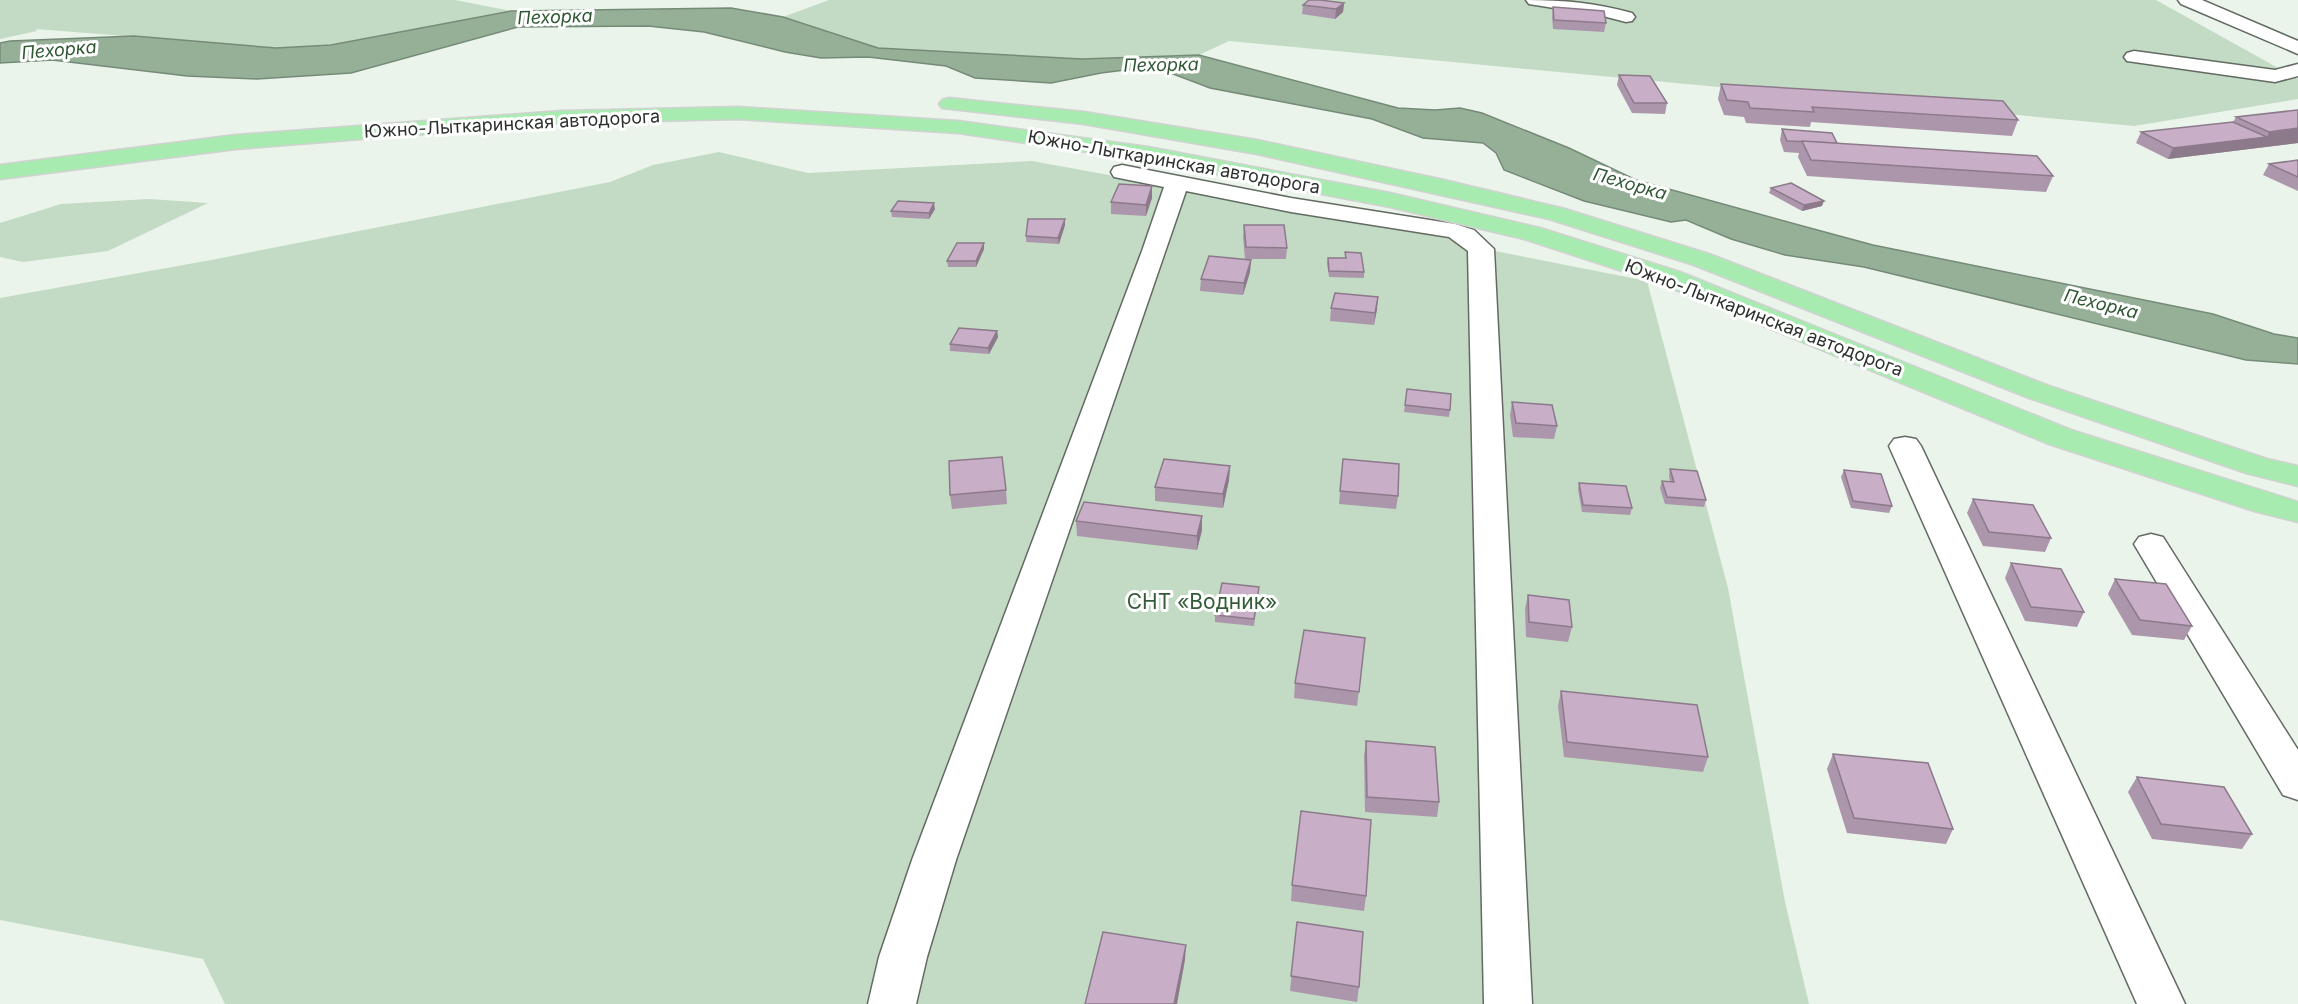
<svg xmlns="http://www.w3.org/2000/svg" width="2298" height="1004" viewBox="0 0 2298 1004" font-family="Inter,sans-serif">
<rect width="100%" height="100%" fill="#eaf4ea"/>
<!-- green -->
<g fill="#c3dbc4">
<polygon points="0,0 455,0 511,11 331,45 276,48 36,29 37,31 0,39"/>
<polygon points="829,0 2156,0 2298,79 2298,99 2134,126 1229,41 1199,55 1082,59 878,48 783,17"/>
<polygon points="719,152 808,173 1032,161 1454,238 1495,251 1647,281 1728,588 1785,902 1809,1004 225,1004 203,959 0,920 0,298 211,260 610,182 653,165"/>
<polygon points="149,199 208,203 108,251 23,262 0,257 0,223 61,204"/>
</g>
<!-- water -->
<polygon fill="#96b098" stroke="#768a78" stroke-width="1.5" points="731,8 783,17 878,48 1082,59 1199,55 1398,108 1435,110 1460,108 1482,113 1569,148 1636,180 1810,228 1873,245 2213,314 2274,334 2298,338 2298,364 2246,360 1864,267 1785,255 1731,239 1686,220 1671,222 1584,201 1504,170 1496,153 1483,143 1423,138 1372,119 1210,88 1160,69 1141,68 1101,73 1051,83 975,78 946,66 868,57 821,58 785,52 704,32 648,26 518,27 351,73 257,79 187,76 52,60 0,63 0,43 10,41 134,36 276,48 331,45 511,11"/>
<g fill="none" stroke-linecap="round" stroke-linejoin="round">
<defs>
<g id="street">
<path d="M1526,0C1565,0 1595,3 1632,13L1635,17L1632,21L1626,22L1599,15L1535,5L1529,4Z"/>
<polygon points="2178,0 2202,0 2298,41 2298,54 2181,4"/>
<polygon points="2134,51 2275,70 2298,64 2298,76 2275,82 2127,61 2124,57 2127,53"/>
<polygon points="1122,165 1291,198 1455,224 1474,230 1494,249 1532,1004 1484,1004 1468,251 1449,237 1291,212 1186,191 956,860 927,957 916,1004 868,1004 879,957 912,860 1142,251 1164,187 1114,177 1111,172 1114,167"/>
<polygon points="1905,437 1916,439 1921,446 2185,1004 2137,1004 1889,446 1894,439"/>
<polygon points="2151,534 2163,537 2298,750 2298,800 2283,795 2134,544 2139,537"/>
</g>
<g id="primary">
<polygon points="949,98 1084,112 1257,140 1444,180 1565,209 1712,255 2049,386 2267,459 2298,466 2298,486 2246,473 2029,398 1694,265 1549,219 1257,154 1084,124 942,108 939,104 942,100"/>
<polygon points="738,107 958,121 1148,147 1390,193 1540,228 1680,272 2071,430 2298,502 2298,522 2254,511 2049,444 1662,284 1524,239 1390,207 1148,161 958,133 738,119 562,123 236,149 0,179 0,165 236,135 562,111"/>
</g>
</defs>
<!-- street casing -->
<use href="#street" stroke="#626a62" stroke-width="3"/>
<!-- primary casing -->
<use href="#primary" stroke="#d1d2d1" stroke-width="3"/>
<!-- street -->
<use href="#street" fill="#fff" fill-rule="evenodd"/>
<!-- primary -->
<use href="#primary" fill="#a7ebb0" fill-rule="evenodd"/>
</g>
<!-- wall -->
<g fill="#ac96ab">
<polygon points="1344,3 1343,12 1335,19 1302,14 1303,5"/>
<polygon points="1553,7 1606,23 1604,32 1553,29 1552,17"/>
<polygon points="1619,75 1667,103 1665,114 1632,113 1617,85"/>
<polygon points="1721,84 2018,120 2012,136 1811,122 1810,127 1746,123 1744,117 1724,115 1718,99"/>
<polygon points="2236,117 2298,143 2168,159 2136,143 2141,132 2233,122"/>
<polygon points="1782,129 1837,143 2053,176 2046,192 1807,176 1798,157 1799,153 1784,152 1780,140"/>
<polygon points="2298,160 2298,191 2263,175 2269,164"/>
<polygon points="1152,186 1152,198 1146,216 1111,214 1111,202"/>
<polygon points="1771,188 1822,206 1802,211 1769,193"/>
<polygon points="935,209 929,219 892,217 891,211"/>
<polygon points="1065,219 1065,225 1059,244 1026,242 1026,236"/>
<polygon points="1244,225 1287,248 1286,259 1245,259 1243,237"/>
<polygon points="984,243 984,249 976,267 948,267 947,261"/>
<polygon points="1345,252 1364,272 1364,278 1329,277 1327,264 1328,258 1345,258"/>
<polygon points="1251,260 1250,272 1243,295 1200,291 1201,279"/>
<polygon points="1378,297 1374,325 1330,321 1331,308"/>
<polygon points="997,331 998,337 989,354 950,351 950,344"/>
<polygon points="1407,389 1450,410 1449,417 1404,412"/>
<polygon points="1512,402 1557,426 1554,439 1513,437 1510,415"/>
<polygon points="1343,459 1398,496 1396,509 1339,504"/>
<polygon points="1230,466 1229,480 1223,508 1155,501 1155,487"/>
<polygon points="1670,469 1706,500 1704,507 1665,504 1660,488 1662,481 1670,482 1669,476"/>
<polygon points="1844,470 1892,506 1889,513 1851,508 1841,477"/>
<polygon points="1579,483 1632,508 1630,515 1582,512 1578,490"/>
<polygon points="1006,490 1007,504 952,509 950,495"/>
<polygon points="1973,499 2051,538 2045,552 1983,546 1967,513"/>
<polygon points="1202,516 1202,530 1197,550 1077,536 1076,521"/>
<polygon points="2011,563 2084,612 2077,627 2025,621 2005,578"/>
<polygon points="2115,579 2192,626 2184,640 2132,635 2108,594"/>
<polygon points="1259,587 1254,626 1215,622 1215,615"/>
<polygon points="1528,595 1572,627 1568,642 1526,637 1525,609"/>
<polygon points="1365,638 1357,706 1294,698 1295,683"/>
<polygon points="1561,691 1708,757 1703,772 1564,757 1558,706"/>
<polygon points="1366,741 1439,802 1437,817 1365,812 1364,756"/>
<polygon points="1833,754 1953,829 1946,844 1847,833 1827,769"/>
<polygon points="2137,777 2252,834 2242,849 2152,839 2128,792"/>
<polygon points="1292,885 1366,896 1364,911 1291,901"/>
<polygon points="1297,922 1359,987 1357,1002 1290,991"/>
</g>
<!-- shaded-wall -->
<g fill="#8c7a8b">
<polygon points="1344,3 1343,12 1335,19 1336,9"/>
<polygon points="2298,128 2298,143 2168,159 2173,148 2267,137 2269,132"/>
<polygon points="1152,186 1152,198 1146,216 1146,205"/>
<polygon points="1824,201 1822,206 1802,211 1804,205"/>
<polygon points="934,203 935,209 929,219 929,213"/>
<polygon points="1065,219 1065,225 1059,244 1058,238"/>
<polygon points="984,243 984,249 976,267 976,261"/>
<polygon points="1251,260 1250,272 1243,295 1244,283"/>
<polygon points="1378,297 1377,310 1374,325 1375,313"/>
<polygon points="997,331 998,337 989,354 988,348"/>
<polygon points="1230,466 1229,480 1223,508 1223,494"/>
<polygon points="1202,516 1202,530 1197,550 1197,536"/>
<polygon points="1186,945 1185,960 1177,1004 1174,1004"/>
</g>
<!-- building -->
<g fill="#c8afc7" stroke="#8c7a8b" stroke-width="1.5">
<polygon points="1309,0 1320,0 1344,3 1336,9 1303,5"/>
<polygon points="1553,7 1604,11 1606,23 1554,20"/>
<polygon points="1619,75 1650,76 1667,103 1634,103"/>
<polygon points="1721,84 2003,101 2018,120 1812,107 1814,112 1750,108 1748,102 1727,100"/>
<polygon points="2298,110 2298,128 2269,132 2236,117"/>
<polygon points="2233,122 2267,137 2173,148 2141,132"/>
<polygon points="1782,129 1832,133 1837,143 1787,141"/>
<polygon points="1802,141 2037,156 2053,176 1811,160"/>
<polygon points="2298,160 2298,177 2269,164"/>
<polygon points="1791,183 1824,201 1804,205 1771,188"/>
<polygon points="1119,184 1152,186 1146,205 1111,202"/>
<polygon points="898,201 934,203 929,213 891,211"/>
<polygon points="1028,219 1065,219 1058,238 1026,236"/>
<polygon points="1244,225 1284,225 1287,248 1246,247"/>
<polygon points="957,243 984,243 976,261 947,261"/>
<polygon points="1345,252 1361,253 1364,272 1329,271 1328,258 1346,258"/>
<polygon points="1209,256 1251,260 1244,283 1201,279"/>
<polygon points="1335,293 1378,297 1375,313 1331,308"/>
<polygon points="959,328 997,331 988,348 950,344"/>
<polygon points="1407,389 1451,394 1450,410 1405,405"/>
<polygon points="1512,402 1552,405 1557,426 1516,423"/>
<polygon points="1002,457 1006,490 950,495 949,461"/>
<polygon points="1164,459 1230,466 1223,494 1155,487"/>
<polygon points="1343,459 1399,464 1398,496 1340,491"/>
<polygon points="1670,469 1697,471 1706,500 1667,497 1662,481 1674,482"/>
<polygon points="1844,470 1881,474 1892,506 1853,501"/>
<polygon points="1579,483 1626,486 1632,508 1583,505"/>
<polygon points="1973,499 2033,505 2051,538 1989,532"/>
<polygon points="1084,502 1202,516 1197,536 1076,521"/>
<polygon points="2011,563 2061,569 2084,612 2031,607"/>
<polygon points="2115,579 2166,584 2192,626 2140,620"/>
<polygon points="1222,583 1259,587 1254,619 1215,615"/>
<polygon points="1528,595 1569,600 1572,627 1529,622"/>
<polygon points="1304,630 1365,638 1359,692 1295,683"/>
<polygon points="1561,691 1697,705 1708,757 1567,742"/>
<polygon points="1366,741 1435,747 1439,802 1367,797"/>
<polygon points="1833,754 1928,763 1953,829 1854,818"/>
<polygon points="2137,777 2224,787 2252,834 2161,824"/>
<polygon points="1301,811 1371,820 1366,896 1292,885"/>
<polygon points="1297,922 1363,932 1359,987 1291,976"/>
<polygon points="1103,932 1186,945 1174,1004 1085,1004"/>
</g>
<g text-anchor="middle" stroke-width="6" stroke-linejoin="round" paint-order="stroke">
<!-- far-water labels -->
<g font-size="18" font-style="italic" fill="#2f5733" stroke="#fff">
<text transform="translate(555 17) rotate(-2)" y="6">Пехорка</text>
<text transform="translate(59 50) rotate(-5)" y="6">Пехорка</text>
<text transform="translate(1161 65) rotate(-1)" y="6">Пехорка</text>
<text transform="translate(1630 184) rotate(16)" y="6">Пехорка</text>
<text transform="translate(2101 304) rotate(14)" y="6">Пехорка</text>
</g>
<!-- far-street labels -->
<g font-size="18" fill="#2d312d" stroke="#fff">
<text transform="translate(512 124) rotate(-3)" y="6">Южно-Лыткаринская автодорога</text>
<text transform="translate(1174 162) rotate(10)" y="6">Южно-Лыткаринская автодорога</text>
<text transform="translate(1764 318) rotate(21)" y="6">Южно-Лыткаринская автодорога</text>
</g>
<!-- park labels -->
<g font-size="21" fill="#335b37" stroke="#fff">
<text x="1202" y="609">СНТ «Водник»</text>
</g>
</g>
</svg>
